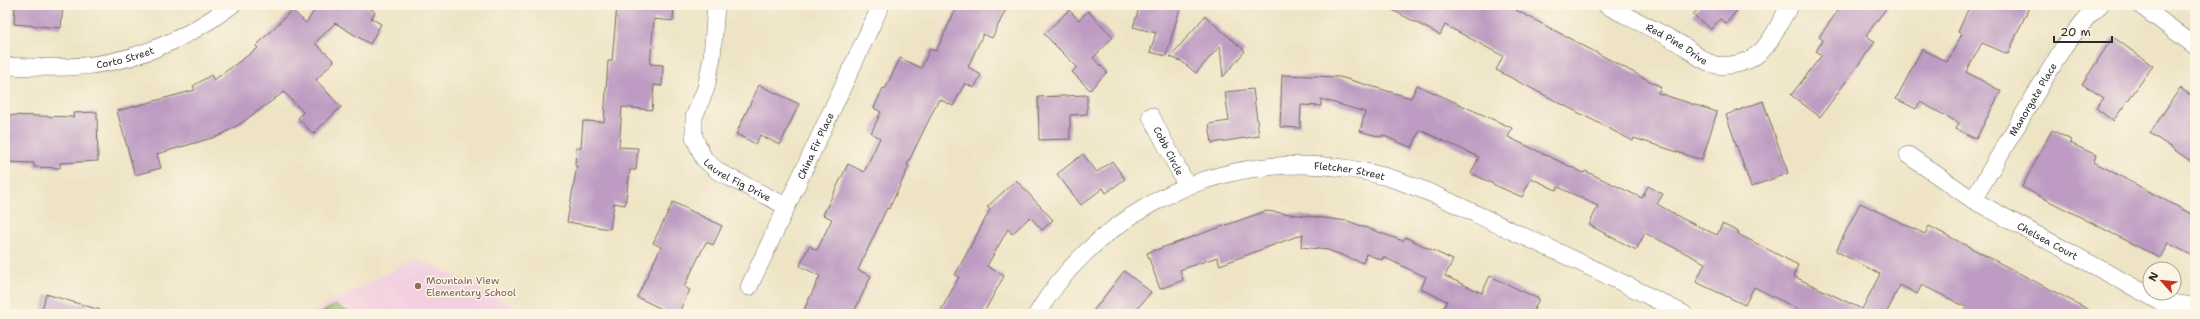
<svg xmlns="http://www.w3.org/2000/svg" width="2200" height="319" viewBox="0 0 2200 319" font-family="'Shantell Sans',sans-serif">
<defs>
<pattern id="park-dots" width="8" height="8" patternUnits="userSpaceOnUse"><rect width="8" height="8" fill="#98c675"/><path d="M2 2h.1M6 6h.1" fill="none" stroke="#83aa65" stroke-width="1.8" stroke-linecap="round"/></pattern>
</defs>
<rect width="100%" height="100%" fill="#fcf5e5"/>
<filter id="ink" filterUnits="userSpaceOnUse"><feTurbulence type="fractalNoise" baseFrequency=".025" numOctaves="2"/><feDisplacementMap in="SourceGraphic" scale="8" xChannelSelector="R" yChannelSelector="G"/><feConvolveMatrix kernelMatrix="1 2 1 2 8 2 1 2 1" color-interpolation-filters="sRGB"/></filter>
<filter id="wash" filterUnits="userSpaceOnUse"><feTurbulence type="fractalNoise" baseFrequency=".012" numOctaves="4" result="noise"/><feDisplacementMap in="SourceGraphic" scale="16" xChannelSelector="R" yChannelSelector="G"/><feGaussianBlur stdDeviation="0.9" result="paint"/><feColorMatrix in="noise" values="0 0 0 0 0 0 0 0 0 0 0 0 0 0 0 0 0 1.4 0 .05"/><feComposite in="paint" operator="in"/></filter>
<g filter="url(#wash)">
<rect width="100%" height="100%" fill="#eee4c5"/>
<!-- built -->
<polygon fill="#f3cfdf" points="417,258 531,314 308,314"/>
<!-- park -->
<polygon fill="url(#park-dots)" stroke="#627850" points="335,305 353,314 319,314"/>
<g id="blocks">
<!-- building -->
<g fill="#bd9bc2">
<polygon points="15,5 63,5 61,28 14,24"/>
<polygon points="318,5 365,5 375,12 371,18 381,24 370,44 335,23 315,43 334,61 316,80 341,107 313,134 298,118 303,112 284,92 240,124 219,136 157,154 161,168 135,175 117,111 195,90 193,86 211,75 214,80 258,48 256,46 292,10 306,23"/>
<polygon points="617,5 674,5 673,21 654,19 650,64 663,65 662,86 654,85 652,110 622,107 619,147 638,148 636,170 630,170 625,205 614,203 610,229 567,222 577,166 575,166 576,148 581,148 583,121 604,122 608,61 612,61"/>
<polygon points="958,5 997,5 1006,9 992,38 983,34 968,67 981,75 974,88 965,83 953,106 939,99 907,165 909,166 889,209 887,208 858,270 871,276 853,314 802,314 820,276 800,266 809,246 817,250 832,219 823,215 848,164 864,172 880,138 871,133 881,112 874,108 883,88 885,89 900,58 921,68 930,49 936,51"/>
<polygon points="1140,5 1181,5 1166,56 1150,52 1156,33 1133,27"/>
<polygon points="1383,5 1519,5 1516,10 1661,87 1658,93 1717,112 1702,160 1634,138 1633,141 1496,70 1503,56 1445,25 1440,35"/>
<polygon points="1701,5 1741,5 1726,24 1720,19 1711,29 1693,15"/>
<polygon points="1842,5 1889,5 1866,35 1875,42 1820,117 1791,95 1822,55 1816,51 1823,40 1819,37"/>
<polygon points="1970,5 2030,5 2008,54 1982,43 1966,72 2001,91 1976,139 1956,129 1959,123 1920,102 1916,109 1896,99 1922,49 1947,62 1962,34 1958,32"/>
<polygon points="1069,10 1079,20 1088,11 1113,37 1093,58 1107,72 1090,90 1072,72 1077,67 1044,34"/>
<polygon points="1205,16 1245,51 1223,77 1220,46 1196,73 1181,61 1170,57"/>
<polygon points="2113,37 2153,66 2113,121 2096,108 2104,98 2082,84"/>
<polygon points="1282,75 1340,77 1411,98 1417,85 1512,128 1508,137 1584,173 1585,171 1642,198 1648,186 1663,194 1657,204 1683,219 1717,235 1722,224 1739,232 1738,234 1798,265 1793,276 1862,309 1880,274 1836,251 1860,203 1925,234 1929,226 2097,314 1962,314 1966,307 1922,285 1917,294 1900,285 1886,314 1795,314 1798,309 1754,287 1745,305 1696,282 1705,263 1645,233 1636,250 1589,225 1598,206 1558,187 1556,190 1531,178 1522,197 1497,186 1471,173 1479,157 1420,130 1412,148 1382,135 1381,137 1360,131 1365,112 1321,99 1321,106 1301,105 1300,128 1280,127"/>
<polygon points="759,85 799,104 780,145 760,135 756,144 736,134"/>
<polygon points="2180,88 2195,98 2195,164 2150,133"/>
<polygon points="1253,89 1259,136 1212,143 1209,124 1229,121 1225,92"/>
<polygon points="1087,95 1087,114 1070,115 1070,139 1039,140 1038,97"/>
<polygon points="1763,101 1788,173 1751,187 1726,115"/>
<polygon points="97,112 98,161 60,163 60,168 34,167 34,163 5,162 5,115 74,117 73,113"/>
<polygon points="2052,130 2071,140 2070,143 2096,155 2094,162 2195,216 2195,257 2168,243 2160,258 2022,187"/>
<polygon points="1083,154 1097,172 1112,161 1125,179 1106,193 1103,188 1081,205 1057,174"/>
<polygon points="1016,180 1053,220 1042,230 1030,217 1012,234 1008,229 987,266 1004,276 983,314 939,314 959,277 955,275 990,210 987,207"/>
<polygon points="673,202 722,226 713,245 706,242 684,287 690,290 678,314 672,314 637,297 661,247 653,243"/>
<polygon points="1266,211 1348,221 1403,241 1405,237 1453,260 1445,276 1482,293 1490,276 1539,299 1532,314 1441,314 1447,301 1421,289 1426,277 1383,257 1382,260 1366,254 1363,263 1328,250 1301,247 1303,234 1220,265 1217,257 1180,270 1183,280 1160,289 1147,253"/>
<polygon points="1124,271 1151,292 1133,314 1091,314"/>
<polygon points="46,294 100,310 100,314 41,314"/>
</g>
</g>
</g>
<g filter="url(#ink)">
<use href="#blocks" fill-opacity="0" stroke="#6f6c61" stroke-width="1"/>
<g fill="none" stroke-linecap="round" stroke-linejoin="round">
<defs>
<g id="minor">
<path id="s1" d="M716,5L712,57L706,88L694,117V137L704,159L719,172L786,206"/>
<path id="s2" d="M1606,5C1632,19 1661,32 1687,48C1696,55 1704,62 1716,65C1730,67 1748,63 1759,53C1774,41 1779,20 1791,5"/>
<polyline points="2140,5 2195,46"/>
<path id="s3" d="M5,66C26,67 48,68 69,67C129,65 185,40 232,5"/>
<path id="s4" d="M1151,116L1187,186"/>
<path id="s5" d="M1908,155L1973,200L2161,302L2195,306"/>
<path id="s6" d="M1973,200L2064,46L2089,15L2100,5"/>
<path id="s7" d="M749,287L881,5"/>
<path id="s8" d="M1037,314C1062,270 1103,232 1146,207C1217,164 1307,154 1387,177C1430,190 1471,212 1512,231C1570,257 1628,285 1684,314"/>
</g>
</defs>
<!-- minor casing -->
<use href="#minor" stroke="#6f6c61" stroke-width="18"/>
<!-- minor -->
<use href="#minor" stroke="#fff" stroke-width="17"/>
</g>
</g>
<!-- markers -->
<circle fill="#8d6e63" stroke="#fcf5e5" stroke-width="1.5" cx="418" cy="286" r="4"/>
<g text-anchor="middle" stroke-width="3" stroke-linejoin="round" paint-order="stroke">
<!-- street labels -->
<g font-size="10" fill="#2b2b2b" stroke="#fcf5e5">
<text dy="4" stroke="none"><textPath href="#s2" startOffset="81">Red Pine Drive</textPath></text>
<text dy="4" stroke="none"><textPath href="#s3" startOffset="121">Corto Street</textPath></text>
<text dy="4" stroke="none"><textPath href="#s6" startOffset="117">Manorgate Place</textPath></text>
<text dy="4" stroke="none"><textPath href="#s7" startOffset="156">China Fir Place</textPath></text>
<text dy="4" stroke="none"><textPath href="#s4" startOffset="39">Cobb Circle</textPath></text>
<text dy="4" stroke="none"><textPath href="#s8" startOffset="366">Fletcher Street</textPath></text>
<text dy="4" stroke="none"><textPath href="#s1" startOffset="199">Laurel Fig Drive</textPath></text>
<text dy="4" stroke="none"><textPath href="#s5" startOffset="164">Chelsea Court</textPath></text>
</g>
<!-- education labels -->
<g font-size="10" fill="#785e54" stroke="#fcf5e5" text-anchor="start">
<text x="426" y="284">Mountain View<tspan x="426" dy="12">Elementary School</tspan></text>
</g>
</g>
<!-- margin -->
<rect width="2200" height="319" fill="none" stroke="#fcf5e5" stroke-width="20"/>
<!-- north arrow -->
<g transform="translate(2162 281) rotate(297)"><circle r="19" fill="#fcf5e5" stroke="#a8a49b"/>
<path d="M0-3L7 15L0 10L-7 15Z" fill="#c8321e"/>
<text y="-6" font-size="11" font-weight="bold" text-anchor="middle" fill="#2b2b2b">N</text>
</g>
<!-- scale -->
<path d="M2054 36v6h58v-6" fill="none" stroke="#2b2b2b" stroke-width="2"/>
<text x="2060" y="36" font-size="12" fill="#2b2b2b" stroke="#fcf5e5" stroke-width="3" paint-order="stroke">20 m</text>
</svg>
